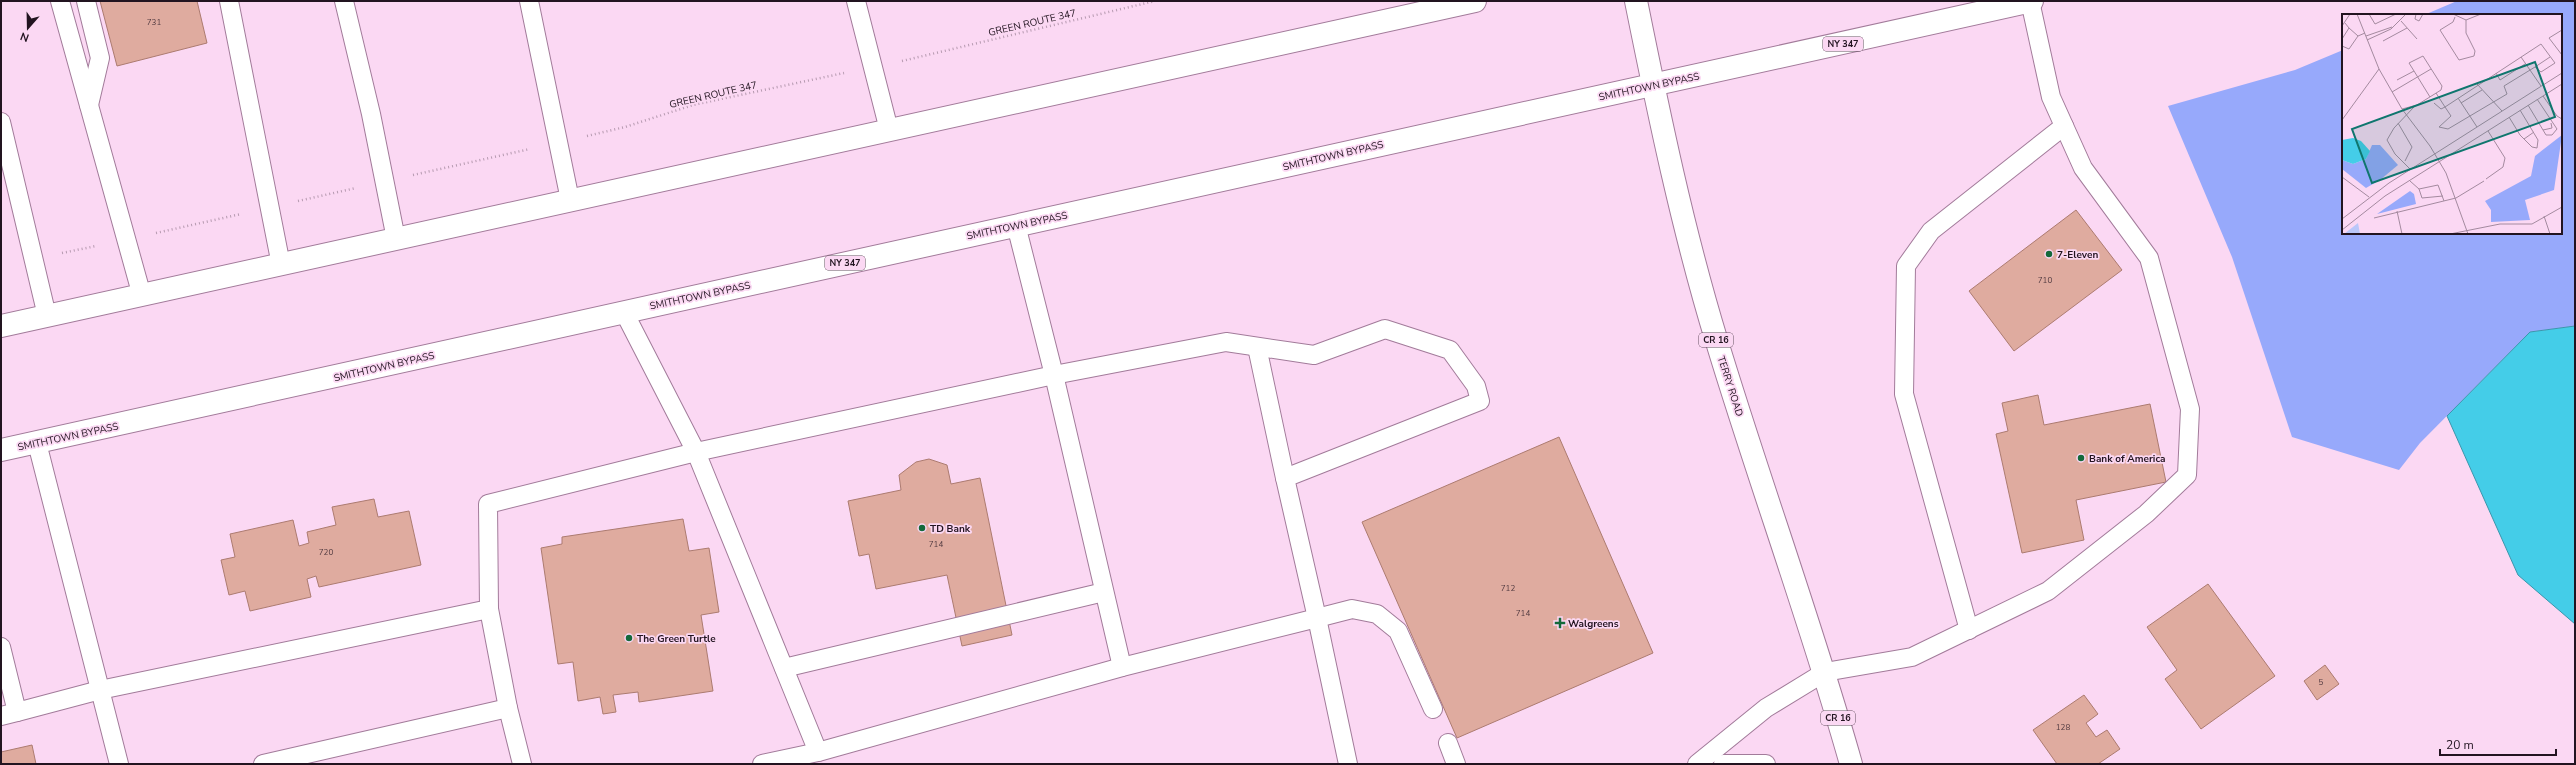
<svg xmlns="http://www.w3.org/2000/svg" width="2576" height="765" viewBox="0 0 2576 765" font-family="'Nunito Sans',sans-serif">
<rect width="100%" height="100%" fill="#fbd8f3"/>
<!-- forest -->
<polygon fill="#97a9fb" points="2457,1 2575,1 2575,326 2530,332 2420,443 2399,470 2292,437 2232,257 2168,106 2295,70 2343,50 2343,233 2561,233 2561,15 2424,15"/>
<!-- water -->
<polygon fill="#44cde8" stroke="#3a96ac" points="2575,326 2575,624 2518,575 2447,416 2530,332"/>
<!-- building -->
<g fill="#dfab9f" stroke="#ac7b70">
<polygon points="100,1 197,1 207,43 117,66"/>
<polygon points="2076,210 2122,270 2014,351 1969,291"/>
<polygon points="2038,395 2044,425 2150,404 2166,482 2076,500 2084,540 2022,553 1996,434 2008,431 2002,403"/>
<polygon points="1559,437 1653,653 1457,738 1362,522"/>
<polygon points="929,459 947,465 951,484 980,478 1012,635 962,646 947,575 876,589 869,554 859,556 848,501 901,490 899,475 916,462"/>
<polygon points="374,499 378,517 409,511 421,565 319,587 316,576 307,579 311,597 250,611 245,591 229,595 221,560 235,557 230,534 293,520 299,546 309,543 307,532 336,525 332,507"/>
<polygon points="683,519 689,551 709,548 719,612 701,615 713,691 639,702 638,692 613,695 616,712 603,714 600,697 578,701 573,662 558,664 541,548 562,544 562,537"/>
<polygon points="2208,584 2275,676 2201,729 2165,679 2177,670 2147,627"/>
<polygon points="2325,665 2339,684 2317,700 2304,681"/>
<polygon points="2084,695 2098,714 2086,723 2096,737 2107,730 2120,749 2098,764 2057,764 2033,730"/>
<polygon points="32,745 36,764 1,764 1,752"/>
</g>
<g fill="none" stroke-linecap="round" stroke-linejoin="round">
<defs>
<g id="lane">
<polyline points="60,1 142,296"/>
<polyline points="86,1 100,58 89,105"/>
<polyline points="229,1 281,265"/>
<polyline points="344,1 371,114 396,239"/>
<polyline points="529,1 570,200"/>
<polyline points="856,1 889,130"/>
<polyline points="1,122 47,316"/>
<polyline points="1016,225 1054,375 1122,667"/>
<polyline points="624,312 696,452 818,752"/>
<polyline points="1257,347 1285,478"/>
<polyline points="37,443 119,764"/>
<polyline points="489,609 508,708"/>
<polyline points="1969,630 1904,394 1906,266 1931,231 2064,126"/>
<polyline points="1,647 17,712 100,690 489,609 488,504 696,452 1054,375 1226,342 1314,355 1385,329 1450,350 1476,386 1480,401 1285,478 1317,618 1352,609 1377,614 1398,631 1433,709"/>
<polyline points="784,668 1104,592"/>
<polyline points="1,716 17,712"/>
<polyline points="1448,743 1456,764"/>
<polyline points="263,764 508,708 522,764"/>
<polyline points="762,764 818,752 1122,667 1317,618 1348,764"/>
<polyline points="1697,764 1766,708 1825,672 1912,657 2048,591 2146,514 2187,475 2190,409 2149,258 2083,168 2051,97 2030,1"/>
<polyline points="1723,764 1766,764"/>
</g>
<path id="primary" d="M1636,1C1659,115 1683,231 1717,342C1760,484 1811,622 1851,764"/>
<g id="highway">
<polyline points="1,326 1475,1"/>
<polyline points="1,450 2032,1"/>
</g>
</defs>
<!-- lane casing -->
<use href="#lane" stroke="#a27b9a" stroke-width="20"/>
<!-- primary casing -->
<use href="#primary" stroke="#a27b9a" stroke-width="24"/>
<!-- highway casing -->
<use href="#highway" stroke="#a27b9a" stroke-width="24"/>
<!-- path -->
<g stroke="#b69ab0" stroke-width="2.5" stroke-dasharray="1 3" stroke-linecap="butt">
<polyline points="902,61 1155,1"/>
<polyline points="587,136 625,127 693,105 844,73"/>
<polyline points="413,175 530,149"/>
<polyline points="298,201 356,188"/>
<polyline points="156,233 241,214"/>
<polyline points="62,253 96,246"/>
</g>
<!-- lane -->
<use href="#lane" stroke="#fff" stroke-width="18"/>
<!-- primary -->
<use href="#primary" stroke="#fff" stroke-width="22"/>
<!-- highway -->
<use href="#highway" stroke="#fff" stroke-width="22"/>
</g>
<!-- markers -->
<g fill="#13693b" stroke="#fbd8f3" stroke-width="1.5">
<circle cx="2049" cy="254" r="4"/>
<circle cx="2081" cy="458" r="4"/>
<circle cx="922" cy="528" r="4"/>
<path d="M1558 617h4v4h4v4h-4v4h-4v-4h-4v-4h4z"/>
<circle cx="629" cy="638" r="4"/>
</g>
<g text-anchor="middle" stroke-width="3.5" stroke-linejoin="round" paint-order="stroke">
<!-- number labels -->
<g font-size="8" fill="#513a40">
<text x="154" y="25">731</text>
<text x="2045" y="283">710</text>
<text x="936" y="547">714</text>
<text x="326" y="555">720</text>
<text x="1508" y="591">712</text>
<text x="1523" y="616">714</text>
<text x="2321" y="685">5</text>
<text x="2063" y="730">128</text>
</g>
<!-- shield labels -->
<g fill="#fbd8f3" stroke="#634f5f" stroke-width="1">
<rect x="1823" y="37" width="40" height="14" rx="3"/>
<rect x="825" y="256" width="40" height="14" rx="3"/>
<rect x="1699" y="333" width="34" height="14" rx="3"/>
<rect x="1821" y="711" width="34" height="14" rx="3"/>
</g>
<g font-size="9" font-weight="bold" fill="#221420">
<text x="1843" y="47">NY 347</text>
<text x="845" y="266">NY 347</text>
<text x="1716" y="343">CR 16</text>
<text x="1838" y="721">CR 16</text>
</g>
<!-- street labels -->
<g font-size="10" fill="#221420" stroke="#fbd8f3">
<text transform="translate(1032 22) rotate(-13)" y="4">GREEN ROUTE 347</text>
<text transform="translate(1649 86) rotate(-12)" y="4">SMITHTOWN BYPASS</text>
<text transform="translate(713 94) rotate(-13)" y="4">GREEN ROUTE 347</text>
<text transform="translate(1333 155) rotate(-13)" y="4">SMITHTOWN BYPASS</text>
<text transform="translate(1017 225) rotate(-12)" y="4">SMITHTOWN BYPASS</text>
<text transform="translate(700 295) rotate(-12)" y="4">SMITHTOWN BYPASS</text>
<text transform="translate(384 366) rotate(-13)" y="4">SMITHTOWN BYPASS</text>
<text transform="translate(1731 386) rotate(72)" y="4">TERRY ROAD</text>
<text transform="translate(68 436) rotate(-12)" y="4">SMITHTOWN BYPASS</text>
</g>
<!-- poi labels -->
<g font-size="10" font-weight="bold" fill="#221420" stroke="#fbd8f3" text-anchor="start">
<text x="2057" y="258">7-Eleven</text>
<text x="2089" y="462">Bank of America</text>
<text x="930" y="532">TD Bank</text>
<text x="1568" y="627">Walgreens</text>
<text x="637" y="642">The Green Turtle</text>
</g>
</g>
<!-- overview -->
<g transform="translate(2342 14)">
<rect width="220" height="220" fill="#fbd8f3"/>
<path d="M16,209L18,220H2Z" fill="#bac7f9"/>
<path d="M220,121L212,176L183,186L188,206L149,208V196L143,187L189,162L193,142ZM30,131H38L56,151L38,166L24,174L0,155V146L11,150L24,145ZM68,177L72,180L74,190L35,200Z" fill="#97a9fb"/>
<path d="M11,124L19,127L28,137L24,145L11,150L0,146V126Z" fill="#44cde8"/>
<path fill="none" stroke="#a48a9f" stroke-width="1" d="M15,0L37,55L60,95L88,132L104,159L126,220M27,0L33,10L54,0M74,0L73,5L77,7L81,0M111,0L124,6L139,0M113,3L111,8L98,16L117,46L132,42L133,37L124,19V6M59,7L75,25M0,12L8,0M7,14L16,22M220,16L207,24L220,41M24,22L50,13M0,25L7,14L3,9M25,26L49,15L64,0M41,27L65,14M0,32L7,35L16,22L23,19M179,43L199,72M193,53L208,43M72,57L88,83M154,59L158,66L183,50M55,66L72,57L67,49L81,42L100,72L99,76L75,91L60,95M135,70L160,97M50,78L89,55M201,82L215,102L220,105M116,84L135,113M92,89L99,95L103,93L109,102L97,113L106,115L165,80L162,72L193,53L199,58L213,49L199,30L103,93L94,79M119,89L140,76M186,91L204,121H210L215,115L195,85M167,103L178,121L190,133L195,134L196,126L178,96M0,106L37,55M56,109L70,133L63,147M201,116L210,114L209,109M182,125L192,118M68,155L53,140L45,126L52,114L72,93M0,163L27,183M144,165L161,153L163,144L146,117M68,167L77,175L96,171L102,187M77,175L80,184L101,182M55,197L60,220M202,202L208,220M32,204L114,184L142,167M0,205L47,169L220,59M0,216L43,182L220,70M108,220L158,210H190L220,193"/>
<path fill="#0f766e" fill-opacity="0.15" stroke="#0f766e" stroke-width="2" d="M193,48L213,103L30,169L10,115Z"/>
<rect width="220" height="220" fill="none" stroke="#221420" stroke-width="2"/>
</g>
<!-- border -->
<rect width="2576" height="765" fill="none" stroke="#221420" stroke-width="4"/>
<!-- north arrow -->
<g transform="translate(28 28) rotate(200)" stroke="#fbd8f3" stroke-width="3" paint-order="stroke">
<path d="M0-3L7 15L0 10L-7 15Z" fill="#221420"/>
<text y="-6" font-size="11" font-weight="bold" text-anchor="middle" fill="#221420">N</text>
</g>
<!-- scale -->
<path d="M2440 749v6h116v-6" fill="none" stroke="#221420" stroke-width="2"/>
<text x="2446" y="749" font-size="12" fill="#221420" stroke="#fbd8f3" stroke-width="3" paint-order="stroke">20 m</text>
</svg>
